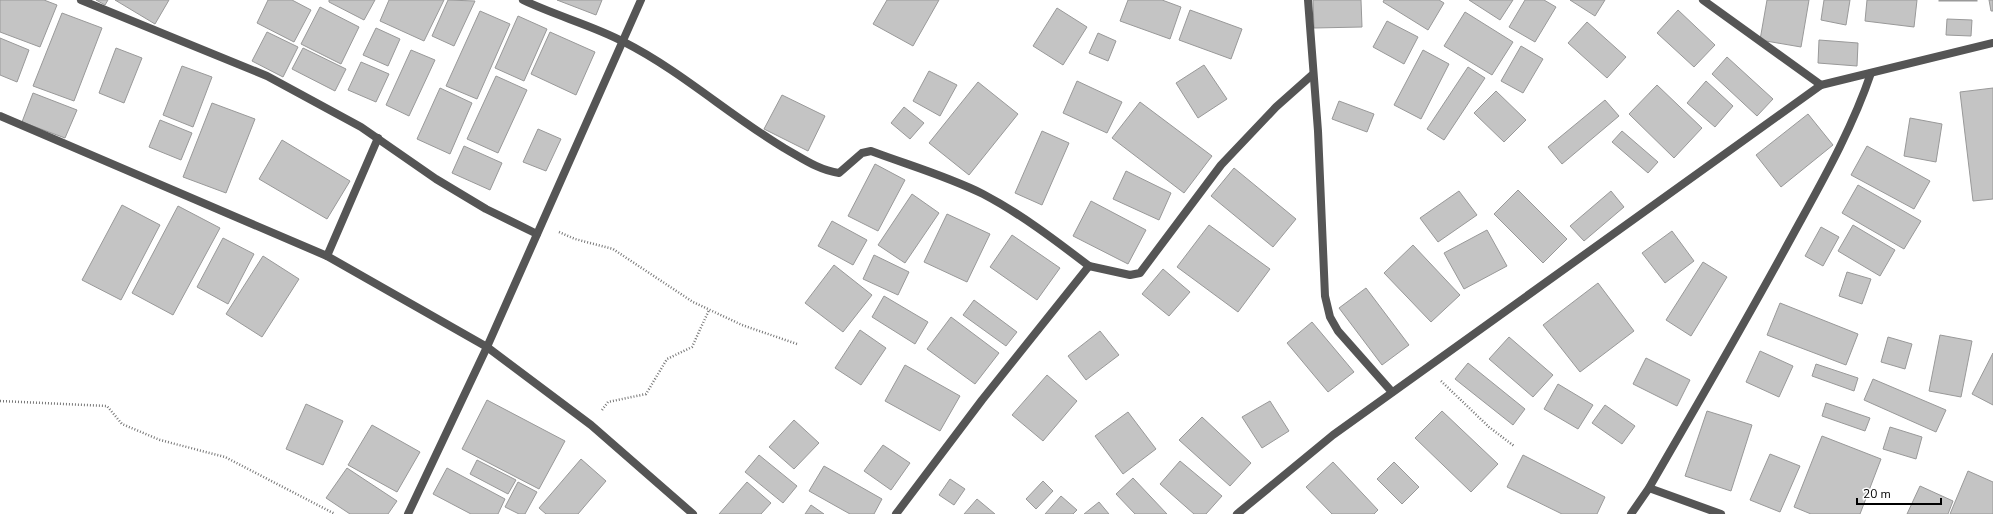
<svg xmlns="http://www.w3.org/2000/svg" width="1993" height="514" viewBox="0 0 1993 514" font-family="'Nunito Sans',sans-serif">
<rect width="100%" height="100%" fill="#fff"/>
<!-- building -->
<g fill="#c4c4c4" stroke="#999">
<polygon points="0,0 44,0 57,5 40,47 0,32"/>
<polygon points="96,0 108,0 105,5"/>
<polygon points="115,0 169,0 155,24"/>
<polygon points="268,0 292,0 311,10 294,42 257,23"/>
<polygon points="329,0 375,0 364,20 329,2"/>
<polygon points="389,0 444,0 424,41 380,21"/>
<polygon points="448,0 475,1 454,46 432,36"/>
<polygon points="557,0 602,0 596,15"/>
<polygon points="887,0 939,0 913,46 873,24"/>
<polygon points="1128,0 1162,0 1181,7 1170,39 1120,21"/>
<polygon points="1313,0 1361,0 1362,27 1314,28"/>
<polygon points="1384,0 1439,0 1444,3 1428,30 1383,2"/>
<polygon points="1469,0 1513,0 1500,20"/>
<polygon points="1525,0 1544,0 1556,7 1535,42 1509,27"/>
<polygon points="1570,0 1605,0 1595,16"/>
<polygon points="1767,0 1809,0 1801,47 1760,40"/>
<polygon points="1824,0 1850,0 1846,25 1821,20"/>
<polygon points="1867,0 1917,0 1914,27 1865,21"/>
<rect x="1939" y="0" width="38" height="1"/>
<polygon points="1989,0 1993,0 1993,11 1991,11"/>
<polygon points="320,7 359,27 341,64 301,44"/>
<polygon points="1057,8 1087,27 1063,65 1033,46"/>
<polygon points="1190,10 1242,29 1231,59 1179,40"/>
<polygon points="1678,10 1715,45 1694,67 1657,33"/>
<polygon points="480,11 510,24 477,99 446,86"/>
<polygon points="1465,12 1513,42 1492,75 1444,46"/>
<polygon points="62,13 102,28 74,101 33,86"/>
<polygon points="518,16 547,29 524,81 495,68"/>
<polygon points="1947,19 1972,20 1971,36 1946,35"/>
<polygon points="1387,21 1418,37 1404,64 1373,47"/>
<polygon points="1587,22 1626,57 1607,78 1568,43"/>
<polygon points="376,28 400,39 388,66 363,55"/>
<polygon points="267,32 298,47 283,77 252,61"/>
<polygon points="550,32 595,52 576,95 531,74"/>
<polygon points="1098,33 1116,41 1108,61 1089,53"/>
<polygon points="0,38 29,50 17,82 0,75"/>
<polygon points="1819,40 1858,43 1857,66 1818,63"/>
<polygon points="1521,46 1543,59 1523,93 1501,81"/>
<polygon points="116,48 142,58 124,103 99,93"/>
<polygon points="303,48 346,69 335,91 292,69"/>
<polygon points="411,50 435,60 409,116 386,105"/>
<polygon points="1423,50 1449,64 1421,119 1394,105"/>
<polygon points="1727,57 1773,99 1757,116 1712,74"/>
<polygon points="361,62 389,74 376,102 348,90"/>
<polygon points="1204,65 1227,99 1198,118 1176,83"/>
<polygon points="182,66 212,77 193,127 163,115"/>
<polygon points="1468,67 1485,78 1444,140 1427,129"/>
<polygon points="929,71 957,85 940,116 913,101"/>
<polygon points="496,76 527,90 498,153 467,139"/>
<polygon points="1077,81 1122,102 1107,133 1063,113"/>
<polygon points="1706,81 1733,106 1715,127 1687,103"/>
<polygon points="978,82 1018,114 969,175 929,143"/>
<polygon points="1657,85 1702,128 1674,158 1629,114"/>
<polygon points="440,88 472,103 450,154 417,139"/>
<polygon points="1993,88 1993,199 1973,201 1960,92"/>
<polygon points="1496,91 1526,120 1504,142 1474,113"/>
<polygon points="33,93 77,110 65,138 22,122"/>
<polygon points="782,95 825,116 808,151 764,129"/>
<polygon points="1605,100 1619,116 1562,164 1548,147"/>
<polygon points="1339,101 1374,114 1367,132 1332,119"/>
<polygon points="1140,102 1212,156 1184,193 1112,138"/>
<polygon points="212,103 255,119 226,193 183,177"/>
<polygon points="904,107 924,123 910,139 891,123"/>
<polygon points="1808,114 1833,145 1781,187 1756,155"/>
<polygon points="1910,118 1942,124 1936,162 1904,156"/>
<polygon points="160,120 192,133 181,160 149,147"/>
<polygon points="538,129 561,139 546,171 523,162"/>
<polygon points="1042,131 1069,143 1042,205 1015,193"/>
<polygon points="1622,131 1658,162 1648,173 1612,142"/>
<polygon points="282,140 350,181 327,219 259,179"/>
<polygon points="464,146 502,163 490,190 452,173"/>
<polygon points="1867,146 1930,181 1914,209 1851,175"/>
<polygon points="875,164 905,180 878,231 848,216"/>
<polygon points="1234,168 1296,219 1273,247 1211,196"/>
<polygon points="1126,171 1171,193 1159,220 1113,199"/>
<polygon points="1858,185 1921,221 1904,249 1842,213"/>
<polygon points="1518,190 1567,239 1543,263 1494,214"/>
<polygon points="1459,191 1477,215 1438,242 1420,218"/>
<polygon points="1611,191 1624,207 1584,241 1570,226"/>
<polygon points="912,194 939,213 905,263 878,245"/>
<polygon points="1091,201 1146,230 1128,264 1073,236"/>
<polygon points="122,205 160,225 121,300 82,280"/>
<polygon points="178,206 220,228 173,315 132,293"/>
<polygon points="947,214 990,234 967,282 924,262"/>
<polygon points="832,221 867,240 853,265 818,246"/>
<polygon points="1209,225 1270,269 1238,312 1177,267"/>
<polygon points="1853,225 1895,250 1880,276 1838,251"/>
<polygon points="1821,227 1839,237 1823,266 1805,256"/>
<polygon points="1487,230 1507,266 1464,289 1444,253"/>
<polygon points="1672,231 1694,261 1665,283 1642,253"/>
<polygon points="1012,235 1060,268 1037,300 990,267"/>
<polygon points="223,238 254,254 228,304 197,287"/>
<polygon points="1413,245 1460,295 1431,322 1384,273"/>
<polygon points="874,255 909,272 898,295 863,279"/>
<polygon points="263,256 299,279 262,337 226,314"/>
<polygon points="1703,262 1727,277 1691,336 1666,320"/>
<polygon points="834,265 872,295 843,332 805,303"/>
<polygon points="1163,269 1190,292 1169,316 1142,294"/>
<polygon points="1847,272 1871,279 1862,304 1839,296"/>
<polygon points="1598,283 1634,331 1580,372 1543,325"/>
<polygon points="1366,288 1409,345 1382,365 1339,308"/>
<polygon points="884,296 928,322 915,344 872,317"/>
<polygon points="974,300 1017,332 1006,346 963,315"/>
<polygon points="1780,303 1858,334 1846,365 1767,335"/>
<polygon points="951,317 999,353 975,384 927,349"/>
<polygon points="1312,322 1354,372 1328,392 1287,343"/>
<polygon points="860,330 886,348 861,385 835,368"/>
<polygon points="1100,331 1119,355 1086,380 1068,356"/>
<polygon points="1940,335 1972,341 1961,397 1929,391"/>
<polygon points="1509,337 1553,375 1533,397 1489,359"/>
<polygon points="1888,337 1912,344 1905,369 1881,362"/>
<polygon points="1760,351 1793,366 1779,397 1746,382"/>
<polygon points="1993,353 1993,405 1972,394"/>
<polygon points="1646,358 1690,380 1677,406 1633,384"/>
<polygon points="1468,363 1525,409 1513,425 1455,379"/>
<polygon points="1816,364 1858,378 1854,391 1812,376"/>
<polygon points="905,365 960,396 940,431 885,401"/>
<polygon points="1047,375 1077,401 1043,441 1012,415"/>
<polygon points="1873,379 1946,410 1936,432 1864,400"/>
<polygon points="1558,384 1593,405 1578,429 1544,409"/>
<polygon points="487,400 565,441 539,489 462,449"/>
<polygon points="1270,401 1289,431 1262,448 1242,417"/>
<polygon points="1826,403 1870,418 1865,431 1822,416"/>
<polygon points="306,404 343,421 323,465 286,449"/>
<polygon points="1605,405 1635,426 1622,444 1592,423"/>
<polygon points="1442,411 1498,464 1471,492 1415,438"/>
<polygon points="1707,411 1752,425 1731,491 1685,476"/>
<polygon points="1128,412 1156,449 1123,474 1095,436"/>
<polygon points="1202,417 1251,463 1230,486 1179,440"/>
<polygon points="794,420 819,443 794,469 769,447"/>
<polygon points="372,425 420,452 397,492 348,465"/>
<polygon points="1890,427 1922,437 1916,459 1883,449"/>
<polygon points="1822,436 1881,459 1860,514 1811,514 1794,507"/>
<polygon points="883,445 910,463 891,490 864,471"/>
<polygon points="1770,454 1800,466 1780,512 1750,500"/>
<polygon points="759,455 797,486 783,503 745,472"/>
<polygon points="1523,455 1605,497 1597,514 1562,514 1507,487"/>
<polygon points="581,459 606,481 578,514 546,514 539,508"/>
<polygon points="477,460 516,480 508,494 470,474"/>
<polygon points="1180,461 1222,496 1206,514 1194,514 1160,484"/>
<polygon points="1333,462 1378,510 1374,514 1332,514 1306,487"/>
<polygon points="1394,462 1419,487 1402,504 1377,479"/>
<polygon points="824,466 882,499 874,514 850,514 809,491"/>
<polygon points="347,468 397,501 388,514 350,514 326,498"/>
<polygon points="447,468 505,499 498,514 471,514 433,494"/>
<polygon points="1968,471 1993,482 1993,514 1950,514"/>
<polygon points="1133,478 1167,514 1135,514 1116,494"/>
<polygon points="950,479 965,489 954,505 939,495"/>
<polygon points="1043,481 1053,491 1036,509 1026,499"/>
<polygon points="518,482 537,492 525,514 519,514 505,507"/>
<polygon points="747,482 771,503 761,514 719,514"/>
<polygon points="1920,486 1953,501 1948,514 1907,514"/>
<polygon points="1061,496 1077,510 1073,514 1045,514"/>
<polygon points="977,499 995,514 964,514"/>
<polygon points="1099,502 1109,514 1084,514"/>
<polygon points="811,505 824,514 805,514"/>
</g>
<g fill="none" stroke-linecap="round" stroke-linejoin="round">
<!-- path -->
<g stroke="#777" stroke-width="2.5" stroke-dasharray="1 2" stroke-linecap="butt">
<polyline points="559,232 575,239 613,249 693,302 742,325 797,344"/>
<polyline points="1441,381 1489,427 1514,446"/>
<polyline points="0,401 107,406 122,424 160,440 225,457 335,514"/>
<polyline points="602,410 608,402 646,394 667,359 692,347 709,310"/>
</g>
<!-- minor -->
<g stroke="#555" stroke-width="8">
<polyline points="81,0 267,76 361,127 436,179 486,209 537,234"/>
<path d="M523,0C556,16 592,25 624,42C681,71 729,115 784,148C802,158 818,170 839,173L862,153L871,151C908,165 947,176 983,194C1021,214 1055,240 1089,266L982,400L896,514"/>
<polyline points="641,0 487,347 591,425 693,514"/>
<polyline points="1308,0 1318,131 1325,296 1330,317 1338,331 1392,392"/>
<polyline points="1703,0 1821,85"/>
<polyline points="0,116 327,256 487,347 408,514"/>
<polyline points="327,256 378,138"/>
<polyline points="1089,266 1130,275 1140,273 1221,165 1276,107 1312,75"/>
<polyline points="1649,488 1721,514"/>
<polyline points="1237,514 1333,435 1821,85 1993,43"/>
<path d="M1631,514L1649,488C1697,405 1745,323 1790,240C1820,185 1851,132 1871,73"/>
</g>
</g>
<!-- scale -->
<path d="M1857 498v6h84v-6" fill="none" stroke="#000000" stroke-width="2"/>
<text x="1863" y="498" font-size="12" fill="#000000" stroke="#ffffff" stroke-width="3" paint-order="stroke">20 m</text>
</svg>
